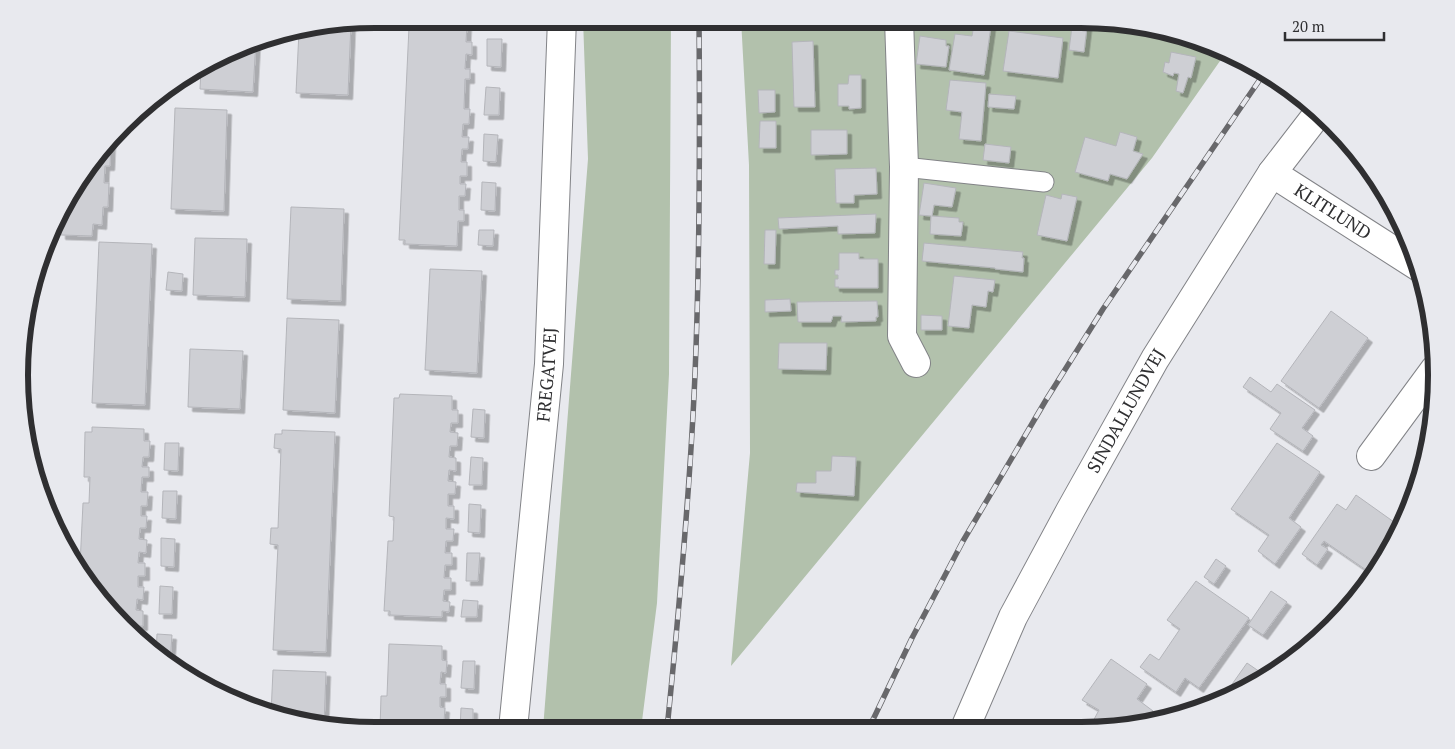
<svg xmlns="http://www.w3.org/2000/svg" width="1455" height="749" viewBox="0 0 1455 749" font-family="'PT Serif',serif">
<defs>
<filter id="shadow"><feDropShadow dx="4.5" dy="4.5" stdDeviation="0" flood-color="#0004"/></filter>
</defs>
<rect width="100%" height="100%" fill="#e8e9ee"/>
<!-- green -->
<g fill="#b2c1ac">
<polygon points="583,19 671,19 669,374 657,603 641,729 543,729 588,159"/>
<polygon points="741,19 1103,19 1172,31 1227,51 1152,158 731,666 750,453 749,165"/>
</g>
<!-- building -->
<g fill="#cecfd4" stroke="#b4b5ba" filter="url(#shadow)">
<rect x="777" y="19" width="30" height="3"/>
<polygon points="822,19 873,19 873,20 822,22"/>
<polygon points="975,19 992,19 984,75 949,70 955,34 972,36"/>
<polygon points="1073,19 1088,19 1084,52 1069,50"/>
<polygon points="351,23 348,95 296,93 299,31"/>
<polygon points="414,23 467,25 466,42 472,42 472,55 466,54 465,69 470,69 470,79 465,79 464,109 470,109 469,124 463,124 462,137 469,137 468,149 462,149 461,162 467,162 467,176 460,176 460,184 466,184 465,196 459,196 459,210 464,210 464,221 458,221 457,246 405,244 405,240 399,240 409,27 414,27"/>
<polygon points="1009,31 1063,38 1058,78 1003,71"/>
<polygon points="920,36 946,40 946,46 949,46 946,67 916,64"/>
<polygon points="487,39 502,39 501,67 487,66"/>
<polygon points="256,40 253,92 200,89 201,69"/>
<polygon points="1197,40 1213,46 1197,45"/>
<polygon points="813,41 815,107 794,107 792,42"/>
<polygon points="1171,52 1196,57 1191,78 1188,77 1183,93 1176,91 1179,74 1174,73 1173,76 1163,72 1165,62 1169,63"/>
<polygon points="849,75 861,75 861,108 849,109 849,106 838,106 838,84 848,84"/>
<polygon points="950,80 986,83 981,141 959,139 962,112 946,110"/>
<polygon points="486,87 500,88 499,115 484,115"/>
<polygon points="758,90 775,90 775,112 759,113"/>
<polygon points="989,94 1016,96 1014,109 988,107"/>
<polygon points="175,108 227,110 224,211 171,209"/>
<polygon points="760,121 776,121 776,148 759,148"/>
<polygon points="811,130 847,130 847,154 811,155"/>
<polygon points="1120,132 1137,137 1133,151 1143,154 1127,179 1110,174 1108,181 1075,172 1085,137 1116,146"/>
<polygon points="484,134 498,135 496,162 483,161"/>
<polygon points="111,143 110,166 105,166 104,183 109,183 108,207 103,207 102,225 93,224 92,236 61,235 61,223 58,223 79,177"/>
<polygon points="985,144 1011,147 1009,163 983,160"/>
<polygon points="876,168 877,194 854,195 854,203 836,203 835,169"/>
<polygon points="482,182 496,183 495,211 481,210"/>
<polygon points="924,183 956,188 952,207 934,205 932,216 959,218 959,222 963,222 961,236 930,234 931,216 919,215"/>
<polygon points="1062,194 1077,197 1067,241 1037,235 1046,195 1061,199"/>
<polygon points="291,207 344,209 341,301 287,299"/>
<polygon points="876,214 875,233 838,234 838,226 779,229 778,218"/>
<polygon points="479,230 494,230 493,246 478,245"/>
<polygon points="765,230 776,230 775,264 764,264"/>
<polygon points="195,238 247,239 245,297 193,295"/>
<polygon points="99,242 152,244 145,405 92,403"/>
<polygon points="924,243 1023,252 1022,258 1024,258 1023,272 995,269 995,268 922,261"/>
<polygon points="839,253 859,253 859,259 878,259 878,288 838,288 839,287 835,287 835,279 838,279 838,275 835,275 835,270 839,270"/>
<polygon points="430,269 482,271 477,373 425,370"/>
<polygon points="168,272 183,274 182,291 166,290"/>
<polygon points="954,276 995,280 993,292 988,291 986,307 972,305 969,328 948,326"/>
<polygon points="790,299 791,311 765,312 765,300"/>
<polygon points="877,301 878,317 876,317 876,321 841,322 842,316 833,316 831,322 798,322 797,302"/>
<polygon points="1331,311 1368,338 1319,408 1281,381"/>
<polygon points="921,315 942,316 942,330 921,330"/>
<polygon points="287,318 339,320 335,413 283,410"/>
<polygon points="779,343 827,343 826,370 778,369"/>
<polygon points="190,349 243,351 240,409 188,407"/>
<polygon points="1250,377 1271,392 1277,384 1315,410 1302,428 1313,436 1303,451 1270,429 1281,413 1243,387"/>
<polygon points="400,394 452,396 452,410 458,410 458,423 451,423 450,432 458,433 457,446 450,446 449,457 456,458 456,471 449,470 448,481 456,482 455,494 448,494 448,506 454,506 454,519 446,518 446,529 454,529 453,541 446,541 445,553 452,553 452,565 445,565 444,578 451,578 451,590 444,590 443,601 450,602 449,612 442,611 442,617 390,615 390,611 384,611 388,541 393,541 394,517 389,516 394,398 399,398"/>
<polygon points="473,409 485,410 484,438 471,437"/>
<polygon points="25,420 29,420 29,437"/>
<polygon points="92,427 144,429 144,441 150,441 149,457 143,457 142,467 149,467 149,477 142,477 141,492 148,492 147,506 141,506 141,516 147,516 146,528 140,528 139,539 147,540 146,553 139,552 138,563 145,563 145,576 138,576 138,587 144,587 143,600 137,599 136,610 143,611 143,626 136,626 136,636 107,609 80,565 83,503 89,503 90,477 84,477 85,432 92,432"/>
<polygon points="282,430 335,432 326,652 273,650 278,545 270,544 271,528 278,528 281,449 274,448 275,434 282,434"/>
<polygon points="165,443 179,443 178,471 164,470"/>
<polygon points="1277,443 1320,472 1289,518 1301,527 1275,564 1258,551 1269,535 1231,509"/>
<polygon points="1426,452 1424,467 1420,478 1412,473"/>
<polygon points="832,456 856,457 854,496 796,492 797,483 816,483 816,471 831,471"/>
<polygon points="471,457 483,458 482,485 469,485"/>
<polygon points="163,491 177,491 176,519 162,518"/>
<polygon points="1356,495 1401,527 1372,574 1324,541 1321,545 1328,549 1317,565 1302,554 1337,504 1346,510"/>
<polygon points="469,504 481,505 480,533 468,532"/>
<polygon points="161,538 175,539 174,567 161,566"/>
<polygon points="467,553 480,553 478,581 466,581"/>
<polygon points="1216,559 1226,566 1214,584 1204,577"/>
<polygon points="1196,581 1249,618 1199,688 1185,678 1176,692 1140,667 1150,654 1159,660 1180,629 1167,620"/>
<polygon points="160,586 173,587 172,614 159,614"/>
<polygon points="1271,591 1287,602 1263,635 1248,625"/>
<polygon points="463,600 478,601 477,617 461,617"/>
<polygon points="157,634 172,635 170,663 156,655"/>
<polygon points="1304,639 1309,643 1290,660"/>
<polygon points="389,644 442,646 442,660 447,661 446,673 441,672 440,684 446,684 446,697 440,697 440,707 445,708 444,721 439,720 438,729 380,729 381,696 387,696"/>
<polygon points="1111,659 1147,684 1137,699 1153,711 1146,722 1127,727 1090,727 1099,710 1082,700"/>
<polygon points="463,661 475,661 474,689 461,688"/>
<polygon points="1247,663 1263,674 1257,681 1225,699 1223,697"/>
<polygon points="273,670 326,672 324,725 282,718 271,714"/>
<polygon points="461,708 473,709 473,729 460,729"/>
</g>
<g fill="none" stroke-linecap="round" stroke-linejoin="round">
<defs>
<polyline id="service" points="904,167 1044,182"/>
<g id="minor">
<polyline points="899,19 904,167 902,336 916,363"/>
<path id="s1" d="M1272,173L1419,267"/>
<polyline points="1371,456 1435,369"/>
<path id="s2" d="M965,728L1013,617L1070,511L1155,359L1272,173L1319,112"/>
<path id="s3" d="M513,729L549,364L562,19"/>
</g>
</defs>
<!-- service casing -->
<use href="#service" stroke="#828387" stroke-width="21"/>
<!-- minor casing -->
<use href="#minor" stroke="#828387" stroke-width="30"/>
<!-- service -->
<use href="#service" stroke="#fff" stroke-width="19"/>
<!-- minor -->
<use href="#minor" stroke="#fff" stroke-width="28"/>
<defs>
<g id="rail">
<polyline points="869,728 912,638 963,541 1046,400 1103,309 1265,72"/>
<path d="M667,729C679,611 690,493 695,374C700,256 700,137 699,19"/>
</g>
</defs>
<!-- rail casing -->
<use href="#rail" stroke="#68686b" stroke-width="5.5"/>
<!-- rail -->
<use href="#rail" stroke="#e8e9ee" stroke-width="4" stroke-dasharray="11" stroke-linecap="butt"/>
</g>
<g text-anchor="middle" stroke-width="4" stroke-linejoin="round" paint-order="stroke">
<!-- street labels -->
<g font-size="18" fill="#2f2f31" stroke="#e8e9ee">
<text dy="6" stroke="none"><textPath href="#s1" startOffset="72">KLITLUND</textPath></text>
<text dy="6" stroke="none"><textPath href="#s3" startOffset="356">FREGATVEJ</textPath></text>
<text dy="6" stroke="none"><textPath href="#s2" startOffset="356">SINDALLUNDVEJ</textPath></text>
</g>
</g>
<!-- crop -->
<path d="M0 0H1455V749H0ZM375 28H1081A347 347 0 0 1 1428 375V375A347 347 0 0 1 1081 722H375A347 347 0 0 1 28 375V375A347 347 0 0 1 375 28Z" fill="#e8e9ee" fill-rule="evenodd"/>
<path fill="none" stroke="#2f2f31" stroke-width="6" d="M375 28H1081A347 347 0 0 1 1428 375V375A347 347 0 0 1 1081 722H375A347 347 0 0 1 28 375V375A347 347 0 0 1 375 28Z"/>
<!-- scale -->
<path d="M1285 32v8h99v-8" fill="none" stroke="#2f2f31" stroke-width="2.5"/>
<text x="1292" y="32" font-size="15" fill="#2f2f31" stroke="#e8e9ee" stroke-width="4" paint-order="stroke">20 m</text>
</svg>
